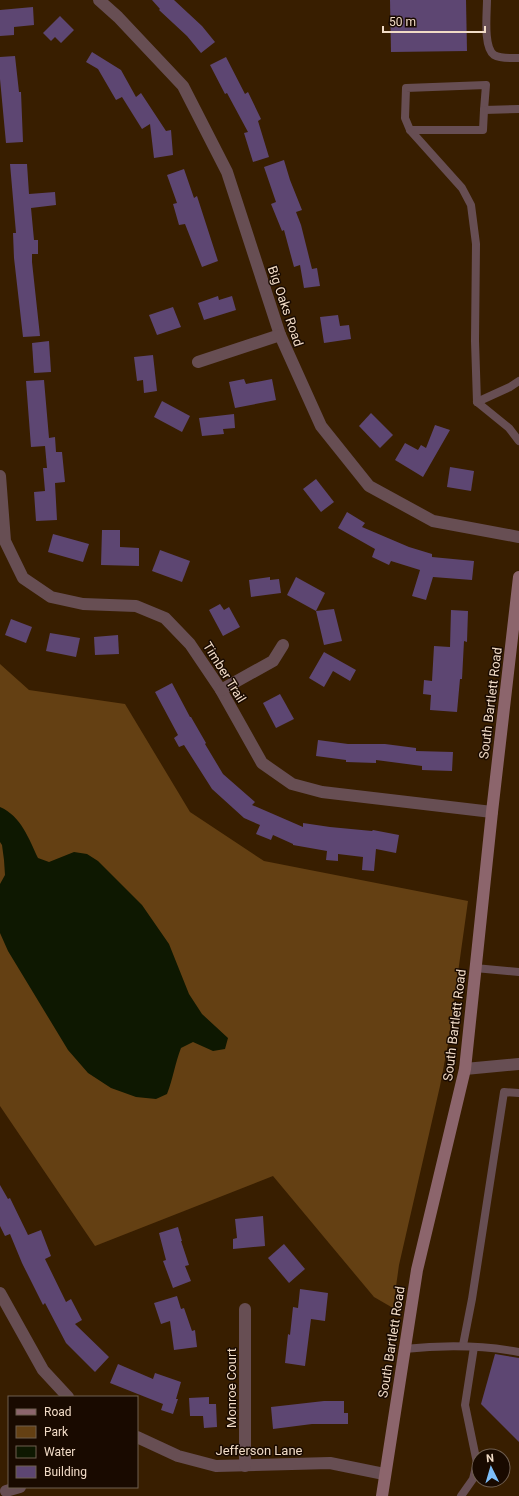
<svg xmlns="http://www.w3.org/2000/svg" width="519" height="1496" viewBox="0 0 519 1496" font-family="Roboto,sans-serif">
<rect width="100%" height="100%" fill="#381e00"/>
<!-- green -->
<polygon fill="#644013" points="0,664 29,690 125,704 190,812 264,861 468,901 448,1044 440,1086 399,1265 393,1308 374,1297 273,1176 95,1246 0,1106"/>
<!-- water -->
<path fill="#0e1801" d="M0,807C21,816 29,839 38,858L49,862L74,852L87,854L98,861L142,905L169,944L189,994L202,1014L228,1038L225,1049L213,1051L193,1042L181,1048C175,1063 173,1079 167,1094L156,1099L136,1097L111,1088L88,1073L68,1050L8,951L0,933V884L5,875L4,860L2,845L0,842Z"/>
<!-- building -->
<g fill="#5d4672">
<polygon points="152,0 174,0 202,26 215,42 201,53 187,36 159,10 160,9"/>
<polygon points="390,0 466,0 467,51 391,52"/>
<polygon points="33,7 34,25 14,27 14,35 0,36 0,10"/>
<polygon points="60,16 74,30 61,43 55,37 51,41 43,33"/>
<polygon points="92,52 121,70 136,97 141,93 166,131 171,130 173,155 154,158 150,124 142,129 122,97 116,100 98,69 86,62"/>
<polygon points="15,56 19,92 21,92 23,142 6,143 0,79 0,57"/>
<polygon points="226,57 245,94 248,92 261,119 258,121 269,157 253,162 244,133 248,132 227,93 225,94 210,65"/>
<polygon points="284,160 290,180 302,210 296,212 301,225 312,269 317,268 320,286 304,288 300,265 294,267 284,230 282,231 271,204 276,202 264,167"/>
<polygon points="10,164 27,164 29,194 55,192 56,205 31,208 34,240 38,240 38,254 32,254 32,262 40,336 23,337 14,258 13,233 16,233"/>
<polygon points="184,169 194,198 197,196 218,261 202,267 185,224 179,225 173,204 177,203 167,175"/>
<polygon points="218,296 219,300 232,296 236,310 204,320 198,303"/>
<polygon points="173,307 181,327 157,335 149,315"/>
<polygon points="338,315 340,326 349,325 351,339 324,343 320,317"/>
<polygon points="49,341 51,372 34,373 32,343"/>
<polygon points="153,355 157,391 144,393 143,380 137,381 134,357"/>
<polygon points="244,379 246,384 272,379 276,400 235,408 229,382"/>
<polygon points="44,380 49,438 55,437 56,452 62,452 65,482 55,483 57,520 36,521 34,492 45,491 43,468 47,468 45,446 31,447 26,381"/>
<polygon points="162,401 190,416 182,432 154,417"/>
<polygon points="371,413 393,435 380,448 359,426"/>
<polygon points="234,414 235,428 223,429 224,434 202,436 199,418"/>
<polygon points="435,425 450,430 423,477 395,460 405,443 418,450 421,445 426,448"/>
<polygon points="450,467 474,471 471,491 447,487"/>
<polygon points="316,479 334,502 321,512 303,489"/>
<polygon points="347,512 365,523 362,527 409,547 432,554 432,557 474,561 472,580 433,577 426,600 412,596 420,570 391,561 389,565 372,557 375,549 338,528"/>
<polygon points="102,530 120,530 120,547 139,548 139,566 101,565"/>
<polygon points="53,534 89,544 83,562 48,552"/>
<polygon points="160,550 190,561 182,582 152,571"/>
<polygon points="270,577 270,580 279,579 281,593 251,597 249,580"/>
<polygon points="296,577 325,593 316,611 334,609 342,641 324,645 316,611 287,595"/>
<polygon points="220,604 224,610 229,607 240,627 223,636 209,610"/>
<polygon points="451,610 468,611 467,642 464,641 462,679 460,679 457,712 430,710 431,695 423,694 424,680 432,681 434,646 450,647"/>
<polygon points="11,619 32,627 26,643 5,635"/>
<polygon points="50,633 80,638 76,657 46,651"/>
<polygon points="118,635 119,654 95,655 94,637"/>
<polygon points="324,652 356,670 350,681 333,671 324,687 309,678"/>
<polygon points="172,683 190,717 191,717 206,743 205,744 223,774 255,802 252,805 303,827 303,823 330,827 372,831 373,830 399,835 396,853 376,849 374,871 362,870 363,857 338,854 338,861 326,860 327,851 293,845 293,844 273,835 271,840 256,834 260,825 244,818 212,789 184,745 179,747 174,738 178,735 155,692"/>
<polygon points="280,694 294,719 276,728 263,703"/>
<polygon points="318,740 348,744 385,744 416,748 416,751 453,752 452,771 422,770 422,766 376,760 376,763 346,762 346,760 316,756"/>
<polygon points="0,1185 8,1199 10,1198 28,1235 41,1230 51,1256 45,1259 66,1302 71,1299 82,1320 75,1324 109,1357 95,1372 66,1343 45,1303 43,1305 22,1263 10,1234 5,1236 0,1226"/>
<polygon points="263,1216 265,1246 233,1249 233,1239 237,1238 235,1219"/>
<polygon points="178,1227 182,1241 181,1241 189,1265 185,1266 191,1281 173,1288 163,1261 166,1260 159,1233"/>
<polygon points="284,1244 305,1269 289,1283 268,1258"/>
<polygon points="300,1289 328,1293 325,1321 311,1319 305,1366 285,1363 288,1334 290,1335 293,1307 298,1308"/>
<polygon points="177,1296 181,1309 184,1308 192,1331 195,1330 197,1347 174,1350 170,1321 161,1324 154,1303"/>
<polygon points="495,1354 519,1358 519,1442 481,1404"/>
<polygon points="118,1364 153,1379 155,1373 181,1382 176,1399 178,1399 173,1414 161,1410 163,1404 110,1383"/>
<polygon points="209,1397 209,1404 216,1404 217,1427 204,1428 203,1416 190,1416 189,1398"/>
<polygon points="324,1401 344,1401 344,1413 348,1413 348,1424 312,1424 273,1429 271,1407"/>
</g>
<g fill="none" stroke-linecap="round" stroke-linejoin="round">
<!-- lane -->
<g stroke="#674e53" stroke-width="8">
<path d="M487,0C487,13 483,47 494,55C501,59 512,58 519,58"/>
<polyline points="519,109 484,110 486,85 406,88 405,118 410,130 462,188 471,205 476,244 475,341 477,402 509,428 519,441"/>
<polyline points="410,130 483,130 484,110"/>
<polyline points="477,402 510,387 519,381"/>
<polyline points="475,968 519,972"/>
<polyline points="463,1345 472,1299 504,1092 519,1093"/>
<path d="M404,1349C443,1345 481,1345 519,1352"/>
<polyline points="461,1496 473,1479 477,1463 465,1405 474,1347"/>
</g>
<!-- street -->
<g stroke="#674e53" stroke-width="12">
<polyline points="99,0 118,17 183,86 227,172 280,335 321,426 369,486 433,521 519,537"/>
<polyline points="198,362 280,335"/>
<polyline points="0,476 5,541 23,578 51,597 83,604 136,606 165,618 190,644 221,690 262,763 292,784 322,792 492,812"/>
<polyline points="221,690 273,661 283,645"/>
<polyline points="465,1069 519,1064"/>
<polyline points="0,1293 43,1370 68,1397"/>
<polyline points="137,1437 178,1456 216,1466 330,1463 384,1474"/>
<polyline points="245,1466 245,1309"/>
<polyline points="6,1491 20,1487"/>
</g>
<!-- secondary -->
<polyline stroke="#8c656c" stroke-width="12" points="382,1496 417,1270 465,1069 492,812 519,577"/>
</g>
<g text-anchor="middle" stroke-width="3" stroke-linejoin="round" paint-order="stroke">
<!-- street labels -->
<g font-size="13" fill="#f1dbc6" stroke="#190a00">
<text transform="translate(286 306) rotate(71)" y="5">Big Oaks Road</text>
<text transform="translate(225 672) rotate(58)" y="5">Timber Trail</text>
<text transform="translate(490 703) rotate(-83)" y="5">South Bartlett Road</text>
<text transform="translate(454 1025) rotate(-83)" y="5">South Bartlett Road</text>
<text transform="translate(391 1342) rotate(-81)" y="5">South Bartlett Road</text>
<text transform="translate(231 1388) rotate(-90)" y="5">Monroe Court</text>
<text x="259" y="1455">Jefferson Lane</text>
</g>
</g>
<!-- legend -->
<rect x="8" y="1396" width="130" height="92" fill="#190a00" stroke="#6f5e4f"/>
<rect x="16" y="1409" width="20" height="6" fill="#8c656c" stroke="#6f5e4f"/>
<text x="44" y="1416" font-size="12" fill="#f1dbc6">Road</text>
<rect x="16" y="1426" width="20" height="12" fill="#644013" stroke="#6f5e4f"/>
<text x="44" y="1436" font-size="12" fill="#f1dbc6">Park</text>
<rect x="16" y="1446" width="20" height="12" fill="#0e1801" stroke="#6f5e4f"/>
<text x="44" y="1456" font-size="12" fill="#f1dbc6">Water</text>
<rect x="16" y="1466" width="20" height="12" fill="#5d4672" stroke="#6f5e4f"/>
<text x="44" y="1476" font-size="12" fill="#f1dbc6">Building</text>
<!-- north arrow -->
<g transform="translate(491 1468) rotate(355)"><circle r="19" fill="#190a00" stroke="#6f5e4f"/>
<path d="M0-3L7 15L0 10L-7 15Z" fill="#7dbef9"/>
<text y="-6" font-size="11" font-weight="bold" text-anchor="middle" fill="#f1dbc6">N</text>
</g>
<!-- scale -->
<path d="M383 26v6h102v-6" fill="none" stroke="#f1dbc6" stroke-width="2"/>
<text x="389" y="26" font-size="12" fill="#f1dbc6" stroke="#190a00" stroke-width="3" paint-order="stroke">50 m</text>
</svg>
